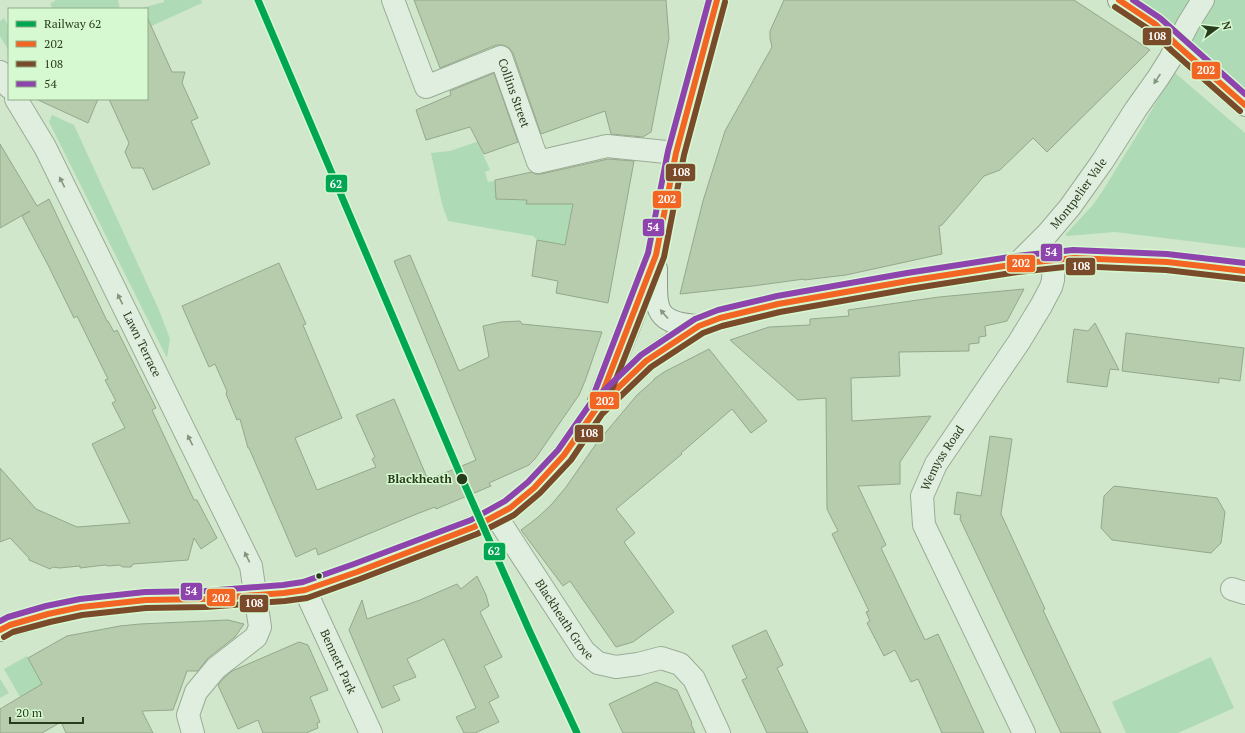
<svg xmlns="http://www.w3.org/2000/svg" width="1245" height="733" viewBox="0 0 1245 733" font-family="'PT Serif',serif">
<rect width="100%" height="100%" fill="#d0e7cc"/>
<!-- green -->
<g fill="#aedbb6">
<polygon points="56,0 118,0 120,9 53,9 50,4"/>
<polygon points="164,0 201,0 202,3 147,28 147,9 138,9 164,2"/>
<polygon points="1131,0 1245,0 1245,89 1198,49"/>
<polygon points="4,18 9,27 9,51 0,36 0,21"/>
<polygon points="1174,72 1245,133 1245,248 1115,232 1068,236 1065,235 1092,206 1102,192 1137,135"/>
<polygon points="52,115 74,125 159,310 170,339 167,358 49,122"/>
<polygon points="482,140 479,145 490,170 485,172 488,182 495,181 496,199 527,200 527,204 545,204 561,200 588,199 588,233 568,229 565,245 537,240 533,236 448,221 442,204 431,153 450,151"/>
<polygon points="27,656 42,684 20,697 4,669"/>
<polygon points="1211,657 1234,708 1178,733 1126,733 1112,702"/>
<polygon points="0,679 9,693 0,698"/>
</g>
<!-- building -->
<g fill="#b6ccac" stroke="#94a88b">
<polygon points="414,0 666,0 669,38 651,132 643,137 611,134 605,111 541,134 513,53 509,48 503,45 496,45 440,68"/>
<polygon points="784,0 1074,0 1150,50 1047,152 1033,138 1000,170 984,176 942,225 939,226 942,254 846,275 804,280 804,279 753,286 680,294 703,201 725,131 772,47 770,38 770,31"/>
<polygon points="147,17 172,72 185,72 182,83 198,118 191,121 210,164 153,190 143,168 132,168 125,152 129,143 109,99 147,99"/>
<polygon points="494,73 518,142 484,154 470,127 426,140 416,110 451,95 450,91"/>
<polygon points="36,99 98,99 88,123"/>
<polygon points="0,144 37,206 49,199 107,321 108,321 114,332 117,330 156,408 152,410 194,500 197,500 217,538 201,549 194,538 188,560 133,564 131,567 123,567 119,565 109,566 105,565 80,568 80,566 59,568 53,567 50,569 29,560 29,558 10,538 0,542 0,468 36,509 77,527 130,523 92,444 125,428 112,403 116,401 105,380 108,379 77,316 74,318 48,265 22,216 30,211 0,228"/>
<polygon points="608,159 634,161 608,303 556,293 558,281 532,276 537,240 565,245 573,204 526,204 527,200 496,199 495,180 532,172 535,174 541,174"/>
<polygon points="410,255 459,371 489,357 483,326 501,322 520,321 522,324 602,332 585,381 579,395 535,459 529,465 489,483 491,486 436,509 435,507 414,515 318,555 316,548 296,557 249,448 248,448 240,419 237,420 226,394 227,391 215,364 209,367 182,306 279,263 306,324 303,325 342,418 295,438 317,490 376,467 372,459 375,457 356,415 394,399 428,480 476,460 394,261"/>
<polygon points="1024,289 1007,321 985,326 986,336 979,337 979,343 969,344 969,351 899,352 900,376 851,378 852,421 931,416 900,462 900,484 858,486 886,545 881,548 925,640 938,634 984,733 942,733 918,679 911,682 895,650 884,656 867,623 870,621 866,612 869,611 832,534 838,531 827,509 826,398 798,400 730,340 769,327 810,325 810,319 849,316 848,310 939,297"/>
<polygon points="1095,323 1119,370 1110,369 1107,387 1067,382 1074,329 1088,331"/>
<polygon points="1126,333 1244,348 1240,381 1219,378 1219,383 1122,371"/>
<polygon points="709,349 767,421 751,433 732,409 681,453 682,454 616,509 635,533 624,542 674,612 633,642 616,647 570,581 563,586 521,530 537,518 551,505 566,487 596,444 637,395 654,380 654,379 664,372"/>
<polygon points="990,436 1012,439 1001,514 1045,609 1043,610 1101,733 1061,733 960,519 961,515 954,514 957,492 981,496"/>
<polygon points="1114,486 1217,498 1225,512 1221,543 1211,553 1112,540 1101,528 1104,496"/>
<polygon points="477,576 486,595 489,606 480,612 502,657 484,666 499,697 489,702 499,722 475,733 464,733 456,717 476,708 444,639 407,659 416,677 393,686 400,700 382,708 349,630 362,600 367,619 420,600 457,584 461,589"/>
<polygon points="228,620 244,624 235,637 208,658 198,671 187,671 173,710 142,711 153,733 66,733 61,722 42,733 0,733 0,709 42,684 28,658 67,636 120,626 140,624"/>
<polygon points="766,630 783,665 777,668 808,733 767,733 742,680 747,678 732,646"/>
<polygon points="299,642 308,645 328,690 310,697 320,722 317,723 318,728 306,733 263,733 258,720 238,729 218,685 225,677 232,671"/>
<polygon points="656,682 677,690 692,723 691,724 695,733 623,733 609,704"/>
</g>
<g fill="none" stroke-linecap="round" stroke-linejoin="round">
<defs>
<g id="street">
<path id="s1" d="M393,0L426,87L501,57L538,162L607,146L676,153"/>
<polyline points="0,72 9,87"/>
<path id="s2" d="M16,99L45,147L251,566L260,627L256,637L216,668L196,692L188,715L193,733"/>
<path id="s3" d="M1017,264L1048,233L1070,207L1102,162L1136,109L1158,78L1170,59L1188,24L1203,0"/>
<path id="s4" d="M496,516L584,651L598,663L616,667L638,664L661,658L680,664L694,679L719,733"/>
<polyline points="1232,589 1245,593"/>
<path id="s5" d="M305,590L371,733"/>
<path id="s6" d="M1024,733L924,525L922,496L936,464L1019,342L1041,306L1051,287L1053,280L1054,260"/>
</g>
<g id="secondary">
<polyline points="1119,0 1155,24 1177,45 1245,105"/>
<path d="M656,269C656,309 653,323 699,326"/>
<polyline points="599,401 630,324 656,255 676,153 717,0"/>
<polyline points="0,630 10,625 48,614 81,607 146,600 205,599 284,593 305,590 357,572 474,527 488,520 510,508 534,488 564,455 596,409 646,361 672,343 699,326 720,318 778,304 908,281 1017,264 1056,260 1074,258 1167,262 1245,271"/>
</g>
</defs>
<!-- street casing -->
<use href="#street" stroke="#9aac95" stroke-width="24"/>
<!-- secondary casing -->
<use href="#secondary" stroke="#8b9c85" stroke-width="24"/>
<!-- street -->
<use href="#street" stroke="#e0eedf" stroke-width="22"/>
<!-- secondary -->
<use href="#secondary" stroke="#e0eedf" stroke-width="22"/>
<defs>
<g id="bus-1">
<polyline points="1119,0 1155,24 1177,45 1245,105"/>
<polyline points="602,394 656,255 676,153 717,0"/>
<polyline points="0,630 10,625 48,614 81,607 146,600 205,599 284,593 305,590 357,572 474,527 510,508 534,488 564,455 596,409 646,361 699,326 720,318 778,304 908,281 1017,264 1074,258 1167,262 1245,271"/>
</g>
<g id="bus-2">
<polyline points="1115,7 1150,30 1172,51 1240,111"/>
<polyline points="609,397 664,257 684,155 725,2"/>
<polyline points="4,637 13,632 50,622 82,615 146,608 206,607 285,601 307,598 360,579 477,534 514,515 540,493 571,460 602,414 651,367 703,333 722,326 780,312 909,289 1018,272 1074,266 1166,270 1244,279"/>
</g>
<g id="bus-3">
<polyline points="1133,0 1160,18 1245,94"/>
<polyline points="595,391 648,253 668,151 709,0"/>
<polyline points="0,621 8,617 46,606 80,599 145,592 205,591 283,585 303,582 354,564 471,520 505,501 528,482 558,450 590,404 641,355 695,319 718,310 777,296 907,273 1016,256 1073,250 1167,254 1245,263"/>
</g>
</defs>
<!-- bus-1 casing -->
<use href="#bus-1" stroke="#d6f9d1" stroke-width="9"/>
<!-- bus-2 casing -->
<use href="#bus-2" stroke="#d6f9d1" stroke-width="9"/>
<!-- bus-3 casing -->
<use href="#bus-3" stroke="#d6f9d1" stroke-width="9"/>
<!-- bus-1 -->
<use href="#bus-1" stroke="#f26522" stroke-width="6"/>
<!-- bus-2 -->
<use href="#bus-2" stroke="#7a4b2a" stroke-width="6"/>
<!-- bus-3 -->
<use href="#bus-3" stroke="#8e44ad" stroke-width="6"/>
<defs>
<polyline id="rail-1" points="258,0 460,474 529,630 577,733"/>
</defs>
<!-- rail-1 casing -->
<use href="#rail-1" stroke="#d6f9d1" stroke-width="10"/>
<!-- rail-1 -->
<use href="#rail-1" stroke="#00a651" stroke-width="7"/>
</g>
<!-- one-way arrows -->
<defs><path id="oneway-solid" d="M-6-.8H1V-3.2L6.5 0L1 3.2V.8H-6Z"/></defs>
<g fill="#84957e">
<use href="#oneway-solid" transform="translate(1157 79) rotate(124)"/>
<use href="#oneway-solid" transform="translate(62 182) rotate(-116)"/>
<use href="#oneway-solid" transform="translate(120 299) rotate(-116)"/>
<use href="#oneway-solid" transform="translate(664 314) rotate(-131)"/>
<use href="#oneway-solid" transform="translate(190 440) rotate(-116)"/>
<use href="#oneway-solid" transform="translate(247 557) rotate(-116)"/>
</g>
<!-- markers -->
<g fill="#283c1c" stroke="#d6f9d1" stroke-width="1.5">
<circle cx="462" cy="479" r="6"/>
<circle cx="319" cy="576" r="3.5"/>
</g>
<g text-anchor="middle" stroke-width="3" stroke-linejoin="round" paint-order="stroke">
<!-- street labels -->
<g font-size="12" fill="#283c1c" stroke="#d6f9d1">
<text dy="4" stroke="none"><textPath href="#s1" startOffset="212">Collins Street</textPath></text>
<text dy="4" stroke="none"><textPath href="#s3" startOffset="94">Montpelier Vale</textPath></text>
<text dy="4" stroke="none"><textPath href="#s2" startOffset="276">Lawn Terrace</textPath></text>
<text dy="4" stroke="none"><textPath href="#s6" startOffset="303">Wemyss Road</textPath></text>
<text dy="4" stroke="none"><textPath href="#s4" startOffset="124">Blackheath Grove</textPath></text>
<text dy="4" stroke="none"><textPath href="#s5" startOffset="79">Bennett Park</textPath></text>
</g>
<!-- stop labels -->
<g font-size="12" font-weight="bold" fill="#283c1c" stroke="#d6f9d1" text-anchor="end">
<text x="452" y="483">Blackheath</text>
</g>
</g>
<g stroke="#d6f9d1" stroke-width="1.5">
<rect x="1142" y="27" width="30" height="19" rx="4" fill="#7a4b2a"/>
<rect x="1191" y="61" width="30" height="19" rx="4" fill="#f26522"/>
<rect x="665" y="163" width="31" height="19" rx="4" fill="#7a4b2a"/>
<rect x="325" y="174" width="23" height="19" rx="4" fill="#00a651"/>
<rect x="652" y="190" width="30" height="19" rx="4" fill="#f26522"/>
<rect x="642" y="218" width="23" height="19" rx="4" fill="#8e44ad"/>
<rect x="1040" y="243" width="23" height="19" rx="4" fill="#8e44ad"/>
<rect x="1006" y="254" width="30" height="19" rx="4" fill="#f26522"/>
<rect x="1065" y="257" width="31" height="19" rx="4" fill="#7a4b2a"/>
<rect x="589" y="391" width="31" height="19" rx="4" fill="#f26522"/>
<rect x="574" y="424" width="30" height="19" rx="4" fill="#7a4b2a"/>
<rect x="483" y="542" width="23" height="19" rx="4" fill="#00a651"/>
<rect x="180" y="582" width="23" height="19" rx="4" fill="#8e44ad"/>
<rect x="206" y="588" width="30" height="19" rx="4" fill="#f26522"/>
<rect x="239" y="594" width="30" height="19" rx="4" fill="#7a4b2a"/>
</g>
<g font-size="11" text-anchor="middle" font-weight="bold" fill="#fff">
<text x="1157" y="40">108</text>
<text x="1206" y="74">202</text>
<text x="681" y="176">108</text>
<text x="336" y="188">62</text>
<text x="667" y="203">202</text>
<text x="653" y="231">54</text>
<text x="1051" y="256">54</text>
<text x="1021" y="267">202</text>
<text x="1081" y="270">108</text>
<text x="605" y="405">202</text>
<text x="589" y="437">108</text>
<text x="494" y="555">62</text>
<text x="191" y="595">54</text>
<text x="221" y="602">202</text>
<text x="254" y="607">108</text>
</g>
<!-- legend -->
<rect x="8" y="8" width="140" height="92" fill="#d6f9d1" stroke="#90ad89"/>
<rect x="16" y="21" width="20" height="6" fill="#00a651" stroke="#90ad89"/>
<text x="44" y="28" font-size="12" fill="#283c1c">Railway 62</text>
<rect x="16" y="41" width="20" height="6" fill="#f26522" stroke="#90ad89"/>
<text x="44" y="48" font-size="12" fill="#283c1c">202</text>
<rect x="16" y="61" width="20" height="6" fill="#7a4b2a" stroke="#90ad89"/>
<text x="44" y="68" font-size="12" fill="#283c1c">108</text>
<rect x="16" y="81" width="20" height="6" fill="#8e44ad" stroke="#90ad89"/>
<text x="44" y="88" font-size="12" fill="#283c1c">54</text>
<!-- north arrow -->
<g transform="translate(1217 28) rotate(75)" stroke="#d6f9d1" stroke-width="3" paint-order="stroke">
<path d="M0-3L7 15L0 10L-7 15Z" fill="#283c1c"/>
<text y="-6" font-size="11" font-weight="bold" text-anchor="middle" fill="#283c1c">N</text>
</g>
<!-- scale -->
<path d="M10 717v6h73v-6" fill="none" stroke="#283c1c" stroke-width="2"/>
<text x="16" y="717" font-size="12" fill="#283c1c" stroke="#d6f9d1" stroke-width="3" paint-order="stroke">20 m</text>
</svg>
